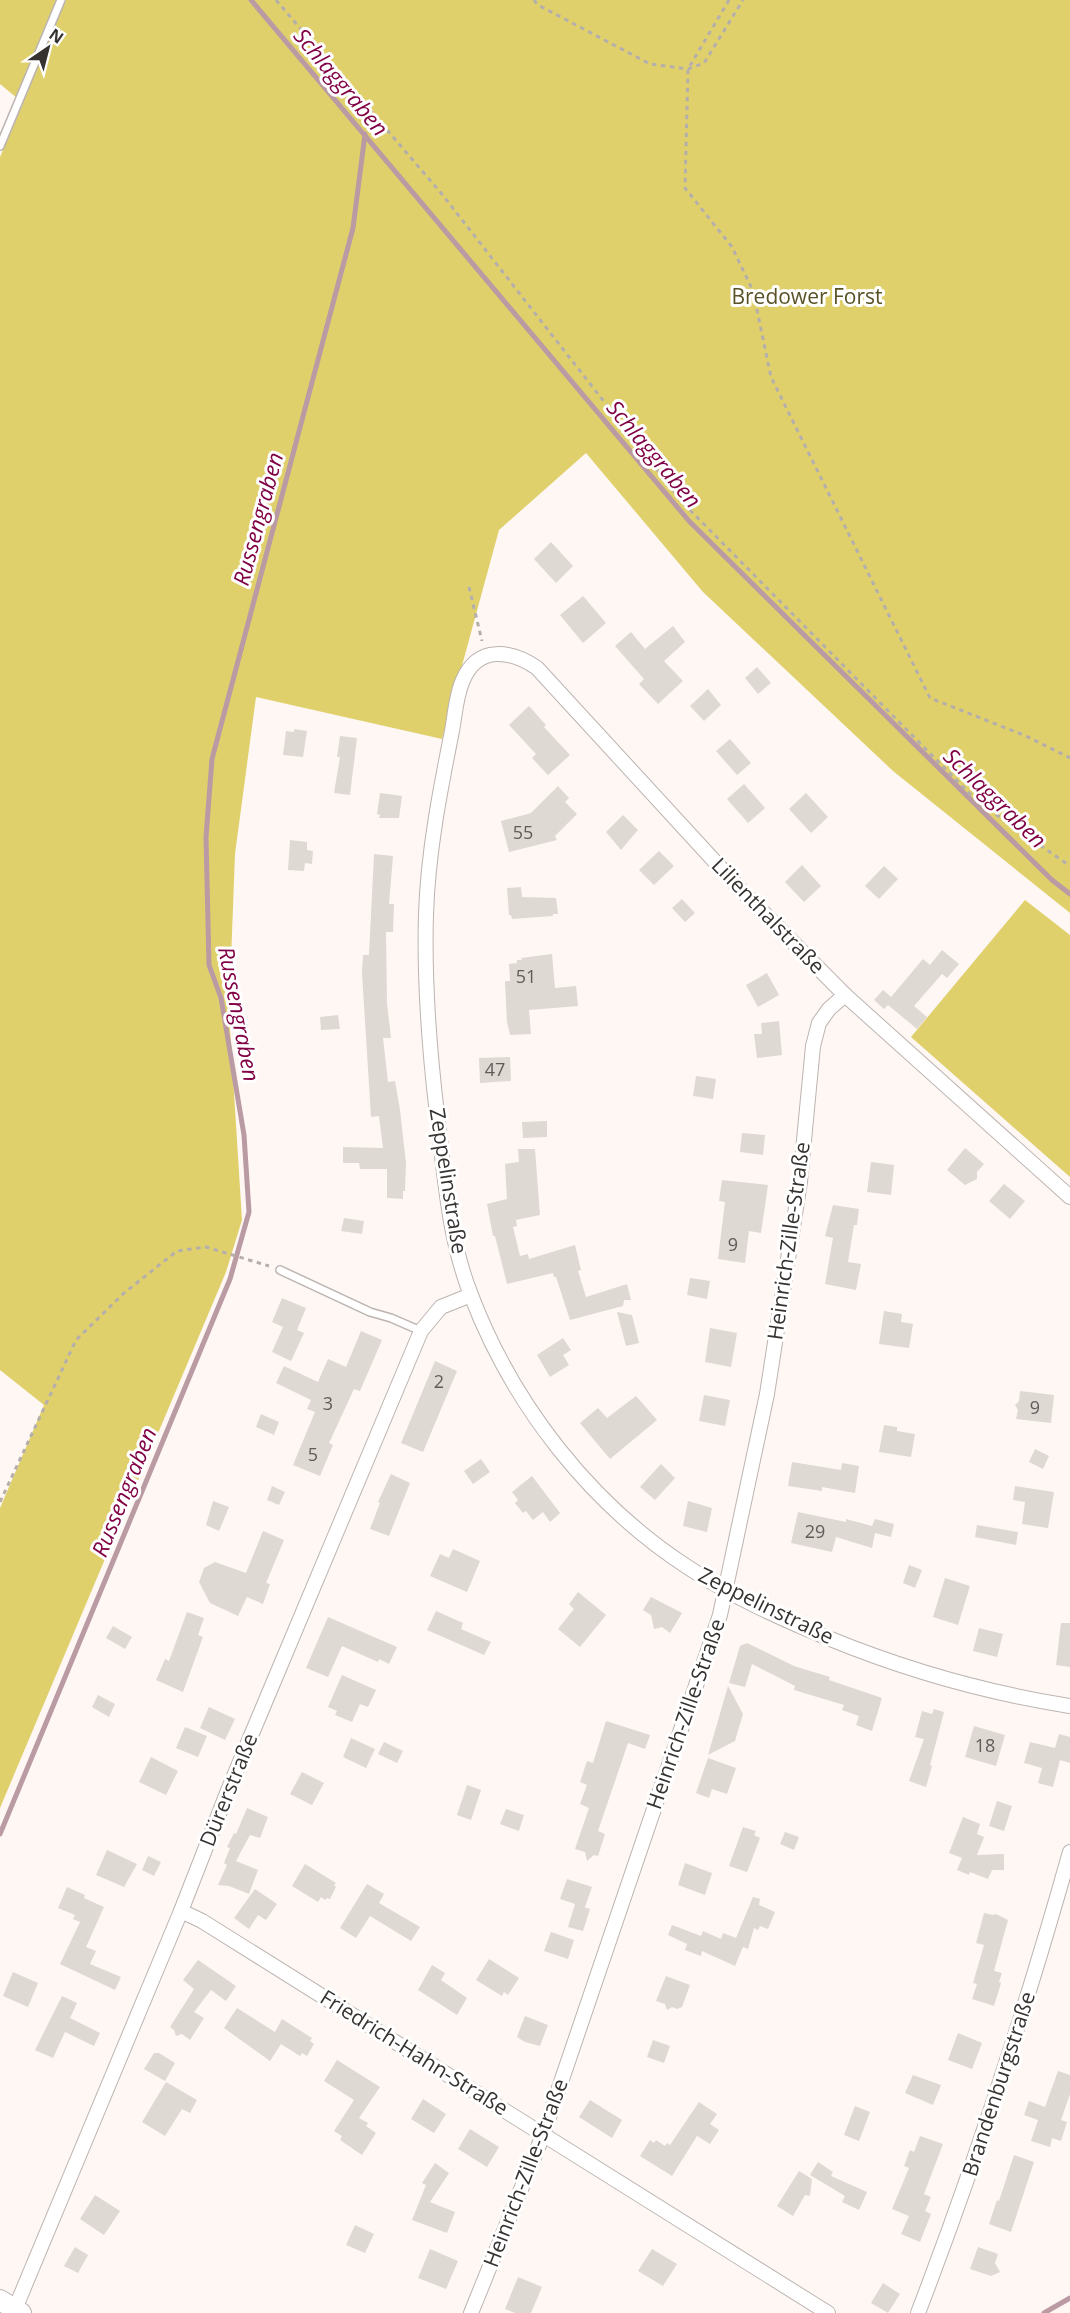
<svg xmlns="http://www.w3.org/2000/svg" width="1070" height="2313" viewBox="0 0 1070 2313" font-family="'Open Sans',sans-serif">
<rect width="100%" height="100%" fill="#fff7f3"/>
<!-- green -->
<g fill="#e0d06c">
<polygon points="0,0 58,0 27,91 66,0 1070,0 1070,913 893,771 703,592 586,453 499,530 442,739 256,697 235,854 229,1013 242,1220 226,1272 0,1808 0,1508 44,1405 0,1370 0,157 23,103 0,84"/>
<polygon points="1025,900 1070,935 1070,1177 911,1037"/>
</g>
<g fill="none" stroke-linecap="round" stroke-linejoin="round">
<!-- stream -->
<g stroke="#ba9ba4" stroke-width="5">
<polyline points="251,0 689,521 1052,880 1070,894"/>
<polyline points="0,1834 230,1279 249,1212 244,1135 221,998 209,965 206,837 212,759 353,228 365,134"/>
<polyline points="1044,2313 1070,2298"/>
</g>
</g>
<!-- building -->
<g fill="#ded9d3">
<polygon points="551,542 573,566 556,583 534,559"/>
<polygon points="583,596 606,623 583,643 560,615"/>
<polygon points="673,626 685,642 664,661 683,681 658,704 639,684 644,679 615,646 631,632 645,649"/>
<polygon points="757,667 771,683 758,694 745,678"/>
<polygon points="708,689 721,705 704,721 690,706"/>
<polygon points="529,706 546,725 544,727 570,755 548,775 532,758 536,754 509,725"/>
<polygon points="294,729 307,731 303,757 283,755 286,731 294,732"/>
<polygon points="340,736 357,738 350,795 334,793 340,757 337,757"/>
<polygon points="730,739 751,763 737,775 716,751"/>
<polygon points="744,784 765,808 748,823 727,799"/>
<polygon points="558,786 569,798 565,802 577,814 555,836 557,840 509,852 501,821 531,813"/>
<polygon points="380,793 402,796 399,818 379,818 380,815 377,814"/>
<polygon points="806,793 828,817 811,833 789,809"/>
<polygon points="623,815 638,830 621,850 606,832"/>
<polygon points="290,840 307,842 307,850 313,851 312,864 305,863 304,871 288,870"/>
<polygon points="659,851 674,866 654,885 639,870"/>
<polygon points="374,854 393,856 389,904 394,904 393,932 386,932 387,1003 391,1038 383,1038 388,1082 395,1081 400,1110 406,1163 405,1191 403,1191 403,1199 387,1198 387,1169 360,1169 359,1163 343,1163 343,1147 383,1148 379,1116 371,1117 362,973 363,955 369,955"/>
<polygon points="802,865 821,886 804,902 785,882"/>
<polygon points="884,866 898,879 879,899 865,886"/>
<polygon points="521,887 522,897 556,898 558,914 553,914 553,916 512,919 511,915 509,915 507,888"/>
<polygon points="682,899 695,913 685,922 672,908"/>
<polygon points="942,950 959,964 947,978 942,974 914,1006 927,1017 917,1029 888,1005 884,1009 874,1000 883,990 891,997 923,959 930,965"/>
<polygon points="552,954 555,988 576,986 578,1006 529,1010 531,1034 510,1035 507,1022 505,981 510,981 509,964 517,963 517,960 522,960 521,958"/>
<polygon points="767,973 779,995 758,1007 746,985"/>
<polygon points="338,1015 340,1029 321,1030 320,1017"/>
<polygon points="779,1021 782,1055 757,1058 754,1034 762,1034 761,1023"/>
<polygon points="510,1057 511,1081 480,1083 479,1058"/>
<polygon points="696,1076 716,1079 713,1099 693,1096"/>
<polygon points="547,1121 547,1137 523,1138 522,1122"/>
<polygon points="742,1133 765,1135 763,1155 740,1152"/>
<polygon points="965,1148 984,1164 977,1172 977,1179 965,1185 947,1170"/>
<polygon points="518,1149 535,1149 540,1215 516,1220 517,1226 513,1227 520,1256 528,1254 529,1259 575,1245 581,1270 578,1271 586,1297 627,1284 631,1300 624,1300 623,1306 570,1320 556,1277 554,1277 553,1273 507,1284 495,1236 493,1236 487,1204 507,1199 505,1164 519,1162"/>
<polygon points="871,1162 894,1165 891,1195 867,1192"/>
<polygon points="722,1180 768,1185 761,1233 749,1231 745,1263 718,1259 725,1202 719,1201"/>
<polygon points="1004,1184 1025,1201 1010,1219 989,1201"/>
<polygon points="833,1205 859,1209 857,1225 854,1225 848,1262 861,1264 856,1290 825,1284 833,1238 825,1236"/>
<polygon points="344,1218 364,1221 362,1234 341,1231"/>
<polygon points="690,1278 710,1281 707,1299 687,1295"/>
<polygon points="282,1298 306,1308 297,1330 304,1333 291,1361 272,1352 283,1327 272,1322"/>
<polygon points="884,1311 902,1314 901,1322 913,1324 909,1348 879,1344"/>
<polygon points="617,1312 632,1315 639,1343 626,1346"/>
<polygon points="710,1328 737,1333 731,1367 705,1362"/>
<polygon points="361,1331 382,1340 360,1391 354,1389 329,1443 333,1445 320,1476 293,1465 315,1412 307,1409 311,1400 276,1383 284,1366 318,1382 328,1359 346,1367"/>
<polygon points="563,1338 571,1350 563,1355 569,1365 550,1377 537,1355"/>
<polygon points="435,1361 457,1371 423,1452 401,1443"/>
<polygon points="1020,1391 1054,1395 1051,1423 1016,1419 1018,1410 1015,1405 1019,1401"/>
<polygon points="704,1395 730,1400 725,1426 699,1421"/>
<polygon points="636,1396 657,1420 610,1459 580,1423 598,1408 607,1418"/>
<polygon points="261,1414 279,1422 274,1435 256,1427"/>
<polygon points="884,1425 897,1427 897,1431 915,1434 911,1457 879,1452"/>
<polygon points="1035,1449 1049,1456 1043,1469 1029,1462"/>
<polygon points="481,1459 490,1472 473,1484 464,1471"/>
<polygon points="792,1462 841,1470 842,1463 859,1466 855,1493 822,1487 822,1491 788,1486"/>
<polygon points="661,1464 675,1478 655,1500 640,1487"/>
<polygon points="391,1474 410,1483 389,1536 370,1529 380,1503 378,1502"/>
<polygon points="532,1476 560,1513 550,1522 543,1512 533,1520 526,1511 523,1513 515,1503 518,1500 512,1492"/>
<polygon points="272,1486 285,1492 279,1505 267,1500"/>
<polygon points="1015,1486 1054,1492 1048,1528 1022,1524 1025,1502 1013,1500"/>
<polygon points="213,1501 229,1507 219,1531 206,1525"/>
<polygon points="688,1501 712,1508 707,1532 683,1526"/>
<polygon points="798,1512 846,1522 846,1519 872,1526 875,1519 894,1524 891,1537 875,1533 872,1548 836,1537 832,1552 791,1543"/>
<polygon points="977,1525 1018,1532 1016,1545 975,1537"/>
<polygon points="263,1531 284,1540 266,1583 270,1584 263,1604 247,1597 238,1616 210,1603 199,1582 204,1568 215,1562 246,1573"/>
<polygon points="453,1549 480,1561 467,1592 430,1576 440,1554 449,1558"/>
<polygon points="909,1565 922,1570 915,1588 903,1583"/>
<polygon points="945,1578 970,1586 958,1625 933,1617"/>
<polygon points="578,1592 606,1615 580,1647 558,1629 574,1609 569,1604"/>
<polygon points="651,1597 682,1613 670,1633 662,1627 654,1629 651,1615 643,1610"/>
<polygon points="436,1611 463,1623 461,1629 491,1642 484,1655 427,1630"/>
<polygon points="187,1612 204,1618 198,1635 203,1637 183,1692 156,1680 165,1659 169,1661"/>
<polygon points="328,1617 397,1647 389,1664 379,1659 378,1662 342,1646 328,1677 306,1668"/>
<polygon points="1061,1623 1070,1623 1070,1667 1056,1665"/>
<polygon points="113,1626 132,1637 125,1649 106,1638"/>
<polygon points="979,1628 1003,1634 997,1657 973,1651"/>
<polygon points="747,1643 794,1666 830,1677 829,1680 882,1698 872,1731 856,1725 859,1716 842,1710 844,1705 794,1690 795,1686 752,1664 745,1687 729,1683 740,1646"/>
<polygon points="342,1675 376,1690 368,1707 360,1704 352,1722 335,1715 337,1711 328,1707"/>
<polygon points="728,1686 743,1714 735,1741 708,1755"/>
<polygon points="98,1695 115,1704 109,1717 92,1707"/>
<polygon points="209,1707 235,1719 225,1740 200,1728"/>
<polygon points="934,1709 944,1712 930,1765 932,1766 926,1787 909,1781 924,1739 915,1737 922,1711 932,1714"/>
<polygon points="606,1721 650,1735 645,1749 628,1743 598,1831 605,1834 598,1856 594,1855 587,1861 585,1852 575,1849 589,1808 580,1804 587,1785 580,1782 587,1761 593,1763"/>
<polygon points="974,1726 1005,1735 996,1766 965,1757"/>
<polygon points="185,1727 207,1736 198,1757 176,1748"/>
<polygon points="1059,1734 1070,1737 1070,1763 1060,1760 1053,1787 1038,1783 1042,1768 1024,1763 1030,1742 1055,1748"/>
<polygon points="351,1738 375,1749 366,1768 343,1757"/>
<polygon points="384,1742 403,1751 397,1763 378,1754"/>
<polygon points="151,1757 178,1771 166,1795 139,1782"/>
<polygon points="708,1758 736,1768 727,1794 712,1789 709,1798 696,1793"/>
<polygon points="302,1772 324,1783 312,1805 290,1794"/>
<polygon points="467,1785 481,1790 471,1820 457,1815"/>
<polygon points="997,1801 1012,1806 1004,1831 989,1826"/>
<polygon points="247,1808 268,1817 260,1838 250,1835 236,1861 258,1870 249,1894 229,1886 218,1885 227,1865 224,1863 230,1848 227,1847 234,1833 236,1834"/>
<polygon points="506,1809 524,1815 519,1831 500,1824"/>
<polygon points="963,1817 980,1824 977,1834 984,1837 977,1855 1004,1854 1004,1870 992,1870 988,1879 970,1872 969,1875 957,1870 962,1858 949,1853"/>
<polygon points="743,1827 756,1831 754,1835 760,1838 747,1872 729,1866"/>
<polygon points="785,1832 799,1837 794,1850 780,1844"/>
<polygon points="107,1850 137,1864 124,1887 96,1875"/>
<polygon points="148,1856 161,1862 154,1876 142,1870"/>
<polygon points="685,1863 712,1873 705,1895 678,1885"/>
<polygon points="305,1864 336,1883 334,1885 336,1887 330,1899 327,1898 325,1900 321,1897 318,1902 292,1886"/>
<polygon points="567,1879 592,1887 585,1907 581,1906 590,1909 583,1931 568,1927 575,1904 560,1899"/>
<polygon points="367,1884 384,1894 379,1903 420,1927 411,1941 370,1916 356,1938 340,1928"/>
<polygon points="67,1887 85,1895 84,1898 104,1907 86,1947 96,1951 90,1964 121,1977 115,1990 60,1964 80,1922 73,1919 75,1915 58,1908"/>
<polygon points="255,1889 277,1904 266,1920 258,1915 249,1929 234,1918"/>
<polygon points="753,1897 760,1899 759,1905 775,1912 768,1929 760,1926 758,1930 754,1928 748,1949 743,1947 735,1966 702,1951 701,1956 685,1950 687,1944 668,1935 672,1925 701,1936 703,1931 721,1939 723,1933 736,1938"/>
<polygon points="984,1913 993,1915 996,1914 1008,1920 994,1971 1002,1973 999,1982 1001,1983 994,2006 972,1999 977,1984 973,1983 984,1945 976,1943"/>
<polygon points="551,1932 574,1940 568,1959 544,1951"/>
<polygon points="489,1959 519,1978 508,1995 504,1992 502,1996 476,1980"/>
<polygon points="198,1960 236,1986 226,2001 211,1990 194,2012 204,2018 190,2040 182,2034 176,2036 174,2030 170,2027 194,1989 183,1980"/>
<polygon points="432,1965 445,1973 441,1980 467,1998 457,2015 418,1990"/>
<polygon points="13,1972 38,1983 28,2007 3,1996"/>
<polygon points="666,1976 690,1985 682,2007 677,2009 672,2007 667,2010 665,2004 656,2001"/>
<polygon points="62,1996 77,2003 70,2018 100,2033 94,2046 65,2032 53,2058 35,2050"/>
<polygon points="237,2008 275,2032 282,2019 312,2038 310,2041 314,2044 307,2056 302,2053 300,2056 281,2044 270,2061 224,2028"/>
<polygon points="525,2016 548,2025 540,2046 525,2042 517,2037"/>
<polygon points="958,2033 982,2043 972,2069 948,2060"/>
<polygon points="653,2040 670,2046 664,2063 647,2057"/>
<polygon points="154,2053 159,2053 175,2063 165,2081 144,2069"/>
<polygon points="337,2060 380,2087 359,2118 368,2123 366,2126 376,2133 362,2155 340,2140 342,2136 334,2131 354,2100 324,2081"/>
<polygon points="1058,2071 1070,2075 1070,2094 1061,2120 1067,2122 1061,2141 1052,2138 1050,2147 1031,2141 1038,2120 1024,2115 1029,2101 1045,2107"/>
<polygon points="913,2075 941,2085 933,2105 905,2093"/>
<polygon points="166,2082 197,2100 190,2113 182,2109 165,2136 142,2122"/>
<polygon points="423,2099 446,2114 434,2133 411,2119"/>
<polygon points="590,2100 622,2120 612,2138 579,2117"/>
<polygon points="699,2102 717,2114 710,2124 719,2130 710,2144 697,2136 672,2176 640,2156 650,2140 654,2143 656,2140 665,2146 667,2143 670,2145"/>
<polygon points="855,2106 870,2112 859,2141 844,2135"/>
<polygon points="470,2129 499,2147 487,2167 458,2149"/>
<polygon points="920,2136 943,2144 924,2194 931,2197 925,2211 931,2214 920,2242 901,2234 909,2216 892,2209 909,2168 904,2166 910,2150 914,2152"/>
<polygon points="1014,2155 1034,2162 1011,2232 989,2224 997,2200 999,2201"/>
<polygon points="818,2162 833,2172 831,2176 867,2192 859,2210 842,2202 845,2196 810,2175"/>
<polygon points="435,2163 449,2173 430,2202 455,2212 447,2233 412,2220 426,2185 422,2183"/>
<polygon points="799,2171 812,2179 810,2196 805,2195 793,2216 777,2206"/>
<polygon points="95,2195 120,2211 104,2235 80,2219"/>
<polygon points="355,2225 374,2234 365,2253 346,2245"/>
<polygon points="75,2247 88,2255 78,2273 64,2266"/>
<polygon points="978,2247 998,2254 995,2263 1000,2272 991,2276 970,2269"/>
<polygon points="430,2249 458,2261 446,2289 418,2278"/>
<polygon points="652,2249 677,2264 663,2286 638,2271"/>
<polygon points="518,2277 542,2287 531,2313 515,2313 505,2309"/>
<polygon points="883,2283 900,2294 888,2313 871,2303"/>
</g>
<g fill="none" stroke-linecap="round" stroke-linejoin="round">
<defs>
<g id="lane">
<polyline points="0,146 61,0"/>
<polyline points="280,1270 370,1312 391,1318 421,1331"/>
</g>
<g id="street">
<path d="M1070,1197L845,995L741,890L537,668C511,650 478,645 463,680C456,695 455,715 452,731C440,791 428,852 426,914C424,981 429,1047 437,1114C445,1175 448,1237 471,1295C513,1405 590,1504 689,1568C733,1597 780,1618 828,1638C906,1670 987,1693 1070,1706"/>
<polyline points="181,1911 202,1921 828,2313"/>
<polyline points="15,2309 181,1911 229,1788 421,1331 441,1307 471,1295"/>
<polyline points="471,2313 543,2135 720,1615 767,1394 800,1182 813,1046 819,1023 829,1009 845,995"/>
<path d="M918,2313C976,2162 1026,2008 1070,1852"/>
</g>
<polyline id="secondary" points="0,2300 21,2313"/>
</defs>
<!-- lane casing -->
<use href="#lane" stroke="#bcb4b0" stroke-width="10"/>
<!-- street casing -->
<use href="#street" stroke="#bcb4b0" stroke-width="16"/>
<!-- secondary casing -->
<use href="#secondary" stroke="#bcb4b0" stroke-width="22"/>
<!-- path -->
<g stroke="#b5afac" stroke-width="3" stroke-dasharray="4.5 4.5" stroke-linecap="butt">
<polyline points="276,0 441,193 684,504 978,802 1070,866"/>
<polyline points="534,0 538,5 650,64 688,69 704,63 743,0"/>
<polyline points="729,0 688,69 685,188 732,247 753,291 771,377 930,698 1026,736 1070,758"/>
<polyline points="469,587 482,641"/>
<polyline points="0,1502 76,1340 124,1293 177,1251 206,1247 269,1266"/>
</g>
<!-- lane -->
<use href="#lane" stroke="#fff" stroke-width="7"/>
<!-- street -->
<use href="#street" stroke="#fff" stroke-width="14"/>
<!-- secondary -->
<use href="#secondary" stroke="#fff" stroke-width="20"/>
</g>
<g text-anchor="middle" stroke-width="6" stroke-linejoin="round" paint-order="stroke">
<!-- number labels -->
<g font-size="18" fill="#5f5c59">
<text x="523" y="839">55</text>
<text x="526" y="983">51</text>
<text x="495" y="1076">47</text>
<text x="733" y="1251">9</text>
<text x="439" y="1388">2</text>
<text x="328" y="1410">3</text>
<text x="1035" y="1414">9</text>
<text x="313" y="1461">5</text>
<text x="815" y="1538">29</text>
<text x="985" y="1752">18</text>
</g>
<!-- park labels -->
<g font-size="21" fill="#595226" stroke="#fff">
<text x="807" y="304">Bredower Forst</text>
</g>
<!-- street labels -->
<g font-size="21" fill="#353230" stroke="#fff">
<text transform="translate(768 916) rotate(46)" y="7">Lilienthalstraße</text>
<text transform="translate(448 1181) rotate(81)" y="7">Zeppelinstraße</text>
<text transform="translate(789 1241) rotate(-82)" y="7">Heinrich-Zille-Straße</text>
<text transform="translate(766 1606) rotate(26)" y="7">Zeppelinstraße</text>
<text transform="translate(686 1714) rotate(-71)" y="7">Heinrich-Zille-Straße</text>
<text transform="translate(229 1790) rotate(-68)" y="7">Dürerstraße</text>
<text transform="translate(414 2053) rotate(32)" y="7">Friedrich-Hahn-Straße</text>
<text transform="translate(999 2084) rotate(-72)" y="7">Brandenburgstraße</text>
<text transform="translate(526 2173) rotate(-69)" y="7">Heinrich-Zille-Straße</text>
</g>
<!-- water labels -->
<g font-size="22" font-style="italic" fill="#800144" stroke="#fff">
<text transform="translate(341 82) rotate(50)" y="8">Schlaggraben</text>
<text transform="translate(654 454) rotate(50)" y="8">Schlaggraben</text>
<text transform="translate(258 519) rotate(-75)" y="8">Russengraben</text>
<text transform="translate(995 798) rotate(44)" y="8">Schlaggraben</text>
<text transform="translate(239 1014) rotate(79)" y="8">Russengraben</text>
<text transform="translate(124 1492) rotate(-68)" y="8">Russengraben</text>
</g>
</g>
<!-- north arrow -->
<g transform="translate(48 48) rotate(35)" stroke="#ffffff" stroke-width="4.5" paint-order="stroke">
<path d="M0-4.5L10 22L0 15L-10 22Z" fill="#353230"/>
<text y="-9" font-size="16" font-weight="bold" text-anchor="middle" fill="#353230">N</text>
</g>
</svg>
